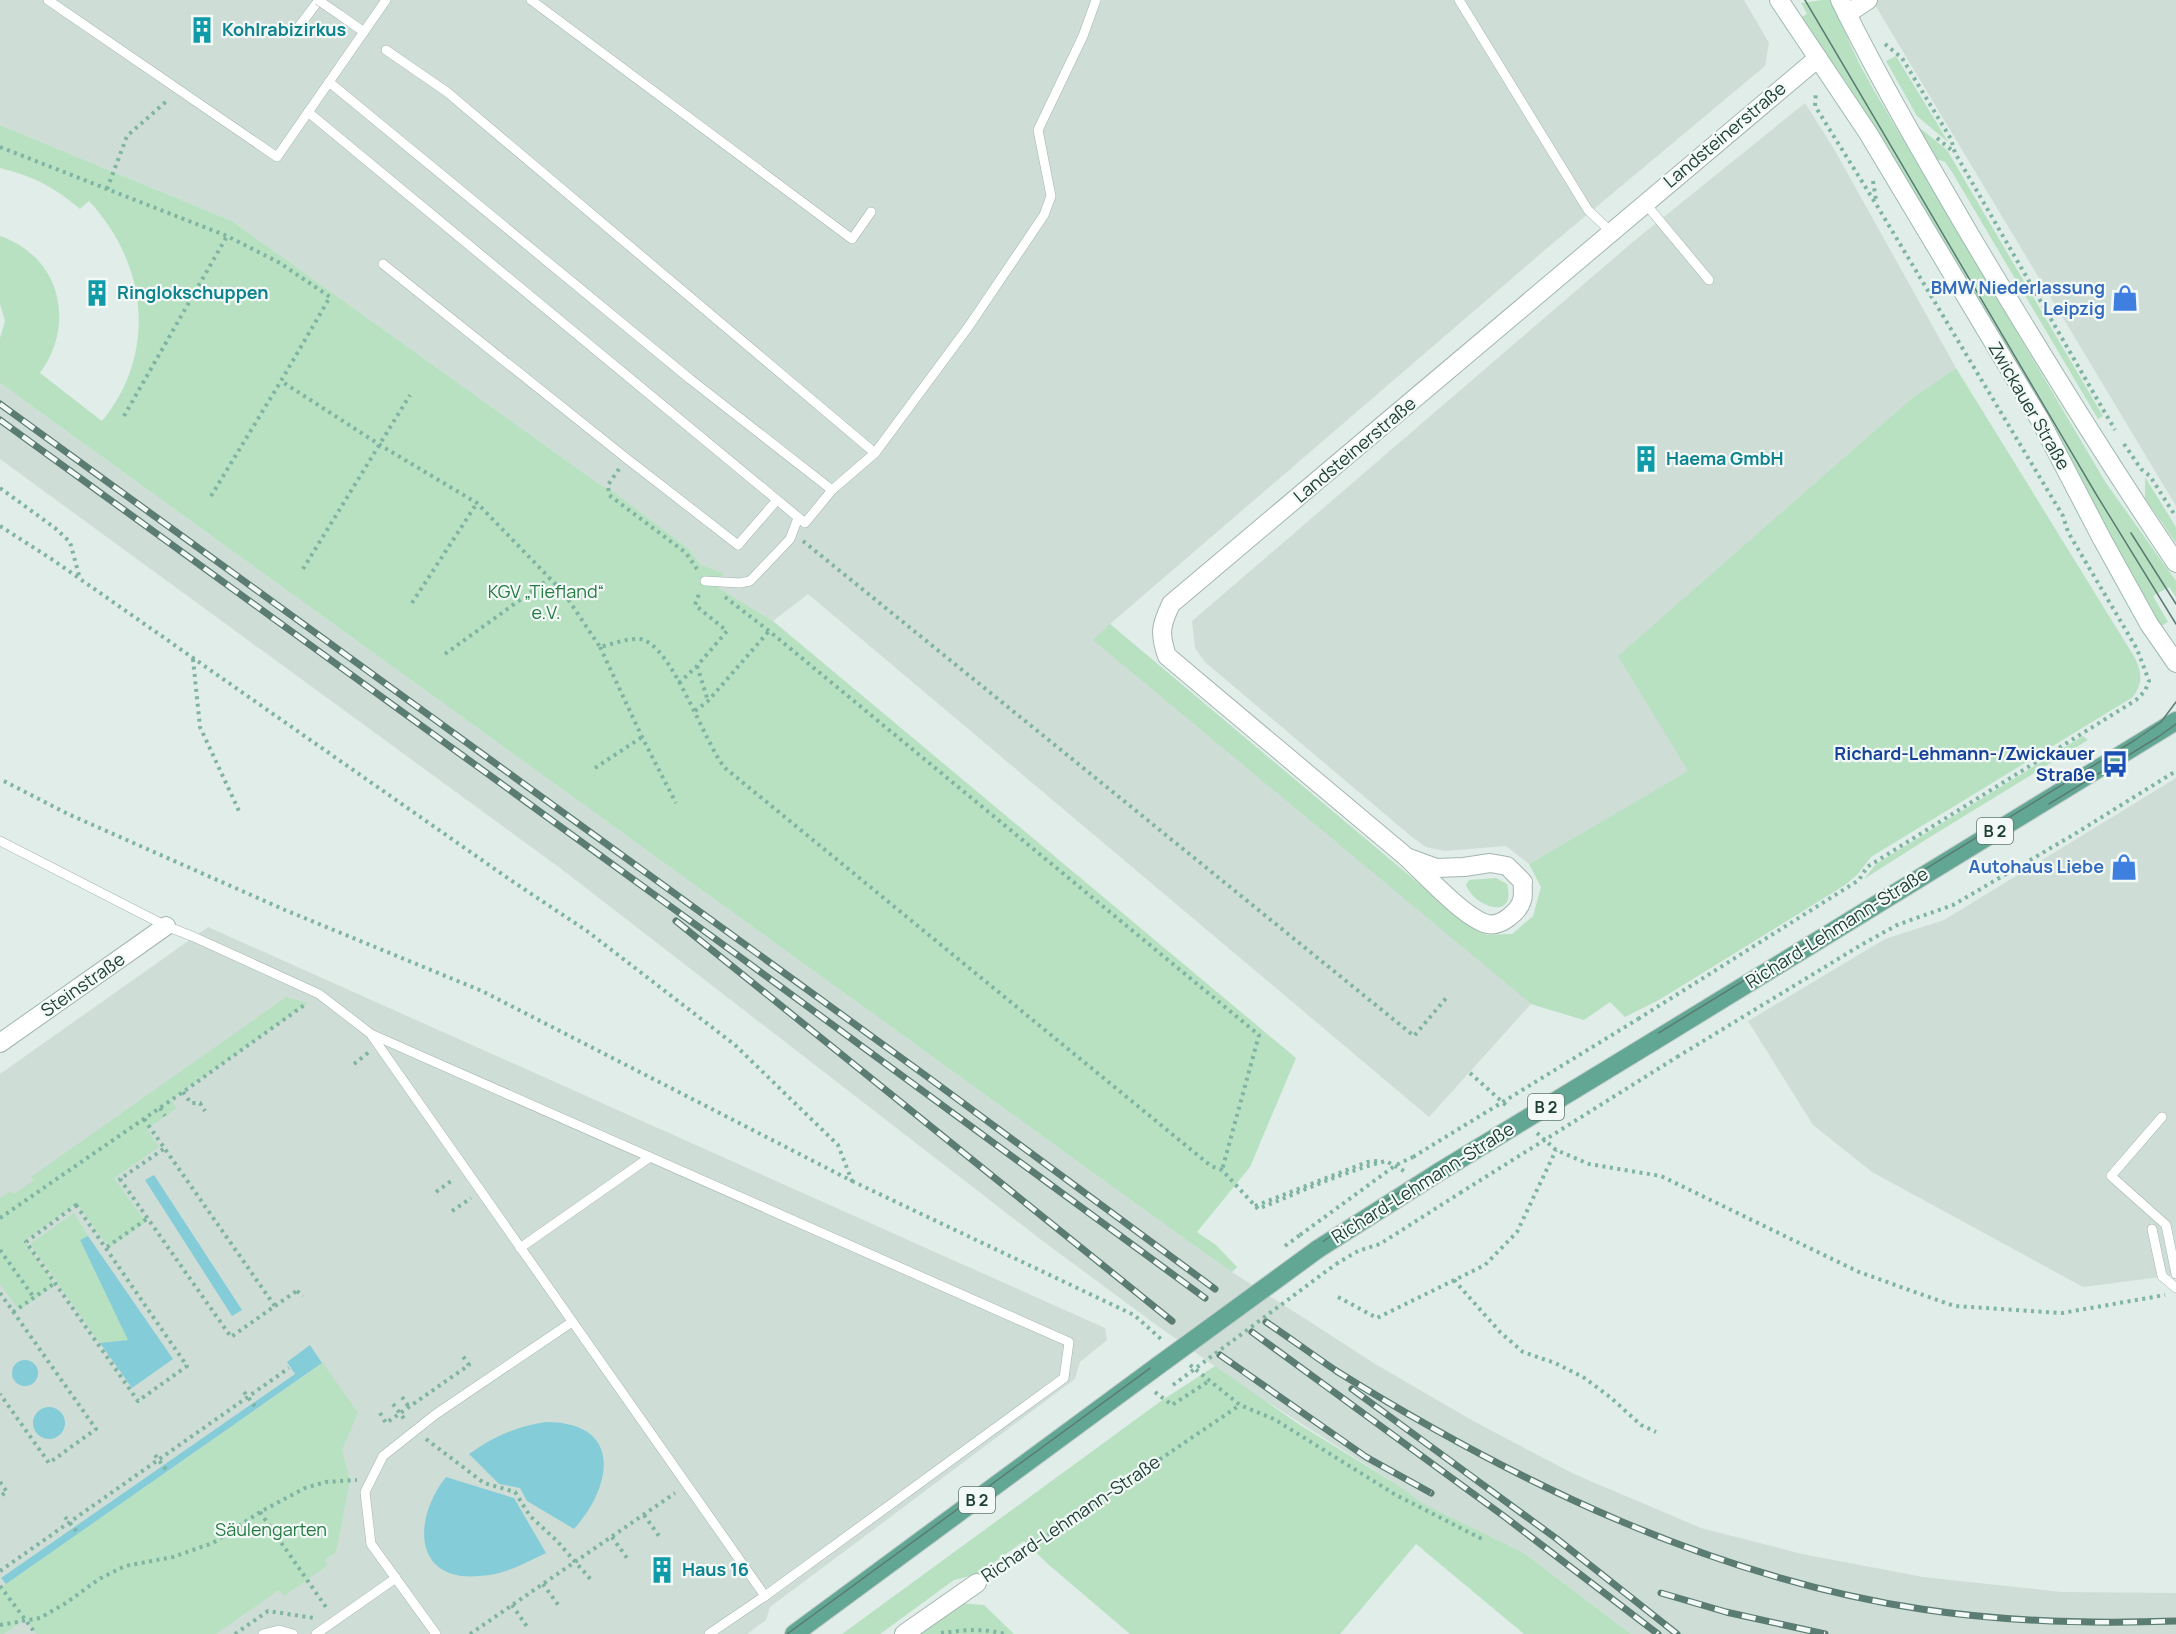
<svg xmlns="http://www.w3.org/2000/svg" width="2176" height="1634" viewBox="0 0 2176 1634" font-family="Manrope,sans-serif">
<rect width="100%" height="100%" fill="#e1ede8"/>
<!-- built -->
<g fill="#cfddd7">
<polygon points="0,0 1744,0 1769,43 1765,66 1546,249 1110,624 1389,860 1584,1020 1531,1004 1429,1117 808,594 773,621 719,588 722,573 701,565 688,548 614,492 599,484 232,221 0,125"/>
<polygon points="1872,0 2176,0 2176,506"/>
<polygon points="1805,103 1834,149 1956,368 1912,398 1619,656 1689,771 1529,864 1506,846 1445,851 1426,847 1412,837 1205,662 1195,648 1192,621 1634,241"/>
<polygon points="0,383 1189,1242 1232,1272 1377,1365 1475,1422 1574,1474 1701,1528 1802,1554 1923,1577 2061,1592 2176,1593 2176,1634 1631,1634 1524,1553 1422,1503 1401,1487 1253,1393 1155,1324 1044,1242 560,868 0,459"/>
<polygon points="2176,778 2176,1275 2083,1287 1872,1172 1813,1125 1748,1021 1885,939 1944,920"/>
<polygon points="208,927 1105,1328 1107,1340 1080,1362 1075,1379 770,1607 766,1620 747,1634 0,1634 0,1074"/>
</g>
<!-- green -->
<g fill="#b8e1c2">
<polygon points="1822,0 1830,0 1859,63 1875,92 2106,483 2176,581 2176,597 2169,587 2153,596 2168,622 2161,626 2042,410 1891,154 1848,85 1800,18 1807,14 1801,3"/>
<polygon points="1896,56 1949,143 1917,116 1886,61"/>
<polygon points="1915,124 1947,150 2103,416 2098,419 1952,172 1945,162 1936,159"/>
<path d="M0,125L232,221L599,484L614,492L688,548L701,565L723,573L719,588L773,621L1296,1058L1250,1167L1197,1232L1216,1245L1237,1267L1232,1272L1189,1242L0,383V338L5,321L0,304V236C61,257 76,324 40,373L102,421C158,353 147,263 89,201L80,209C56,188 31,175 0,168Z"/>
<path d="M1956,368L2135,658C2142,673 2143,683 2133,697L1871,857L1857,875L1845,885L1659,1000L1625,1017L1610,1002L1584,1020L1531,1004L1093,640L1110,624L1467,924L1487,935L1512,934L1533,916L1541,887L1529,864L1688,771L1618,656L1912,398Z"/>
<polygon points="2145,477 2176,527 2176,543 2145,498"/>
<polygon points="2083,736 2088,740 1930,837 1864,879 1876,864"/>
<path d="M1496,878L1507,884C1517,922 1474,907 1466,885L1469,880Z"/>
<polygon points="286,997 308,1003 171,1100 177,1108 147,1129 159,1147 114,1178 146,1222 109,1248 77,1203 24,1241 55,1285 19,1310 0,1284 0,1198 11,1191 14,1194 34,1180 31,1177"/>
<polygon points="74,1213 88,1236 80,1241 129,1340 100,1343 30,1244"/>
<polygon points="323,1363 358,1413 342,1450 350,1480 336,1552 325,1560 328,1565 284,1596 279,1590 216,1634 36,1634 25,1619 4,1634 0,1634 0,1588"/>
<polygon points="1215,1366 1300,1425 1401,1487 1422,1503 1524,1553 1631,1634 1524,1634 1416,1544 1340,1634 1130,1634 1049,1565 1024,1541 978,1574 954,1580 880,1634 842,1634 1161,1401"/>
<polygon points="957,1603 984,1605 1014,1634 915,1634"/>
</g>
<!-- water -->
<g fill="#84cdd8">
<polygon points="154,1175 242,1310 232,1316 145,1180"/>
<polygon points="88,1236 173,1359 132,1388 100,1343 128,1340 80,1240"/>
<polygon points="310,1345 322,1363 6,1584 1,1578 295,1374 287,1362"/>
<circle cx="25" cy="1373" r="13"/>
<circle cx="49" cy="1423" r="16"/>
<path d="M546,1422C623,1422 613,1486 574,1529L527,1501L520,1488L499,1484L469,1454C493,1437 517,1426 546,1422Z"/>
<path d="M446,1477L514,1498L546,1553C525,1563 504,1575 480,1576C412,1582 413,1518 446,1477Z"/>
</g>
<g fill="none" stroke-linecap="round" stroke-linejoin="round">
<defs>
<g id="service">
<polyline points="48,0 277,157 386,0"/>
<polyline points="531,0 852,239 871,212"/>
<polyline points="1459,0 1588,210 1611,232"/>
<polyline points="340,15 364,32"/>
<polyline points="300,25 319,0"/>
<polyline points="386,50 447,92 875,453"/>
<polyline points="329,82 690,379 832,490"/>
<polyline points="308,112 805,523 832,490 875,453 969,326 1044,215 1051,196 1038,130 1083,36 1096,0"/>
<polyline points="1645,203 1709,280"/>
<polyline points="383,264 626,458 738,545 777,500"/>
<polyline points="705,581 740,583 750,581 790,539 798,518"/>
<polyline points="0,841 166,926 194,937 319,994 371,1034 1069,1342 1064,1378 765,1596"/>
<polyline points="372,1036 765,1596 709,1634"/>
<polyline points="2162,1117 2111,1176 2166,1225 2176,1274"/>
<polyline points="2152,1229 2162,1276 2176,1288"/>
<polyline points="520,1248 650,1157"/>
<polyline points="263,1634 279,1630 293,1634"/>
<polyline points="316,1634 396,1578"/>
<polyline points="436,1634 371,1544 365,1492 383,1456 436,1414 572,1322"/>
</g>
<g id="minor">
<polyline points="1847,14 1868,0"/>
<path d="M1406,857L1436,868L1464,867L1490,863L1507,866L1523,882C1522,887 1524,895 1522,900C1519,912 1500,927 1488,924C1465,919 1423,872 1404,855C1325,788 1246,723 1167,656C1159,633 1161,625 1171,604L1818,58"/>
<polyline points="0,1043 166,926"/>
<polyline points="904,1634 977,1583"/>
</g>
<g id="secondary">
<polyline points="1779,0 1868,133 2040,420 2102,539 2149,624 2176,663"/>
<path d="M1840,0C1880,81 1925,158 1970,235C2036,346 2104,456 2176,563"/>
</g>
<g id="primary">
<polyline points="1654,1041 2176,721"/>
<polyline points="1318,1249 1439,1172"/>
<polyline points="794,1634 1159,1365"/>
</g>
</defs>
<!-- service casing -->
<use href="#service" stroke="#a3b6af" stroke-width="10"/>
<!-- minor casing -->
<use href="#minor" stroke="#a3b6af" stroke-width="20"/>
<!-- secondary casing -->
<use href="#secondary" stroke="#9ebab0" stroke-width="20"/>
<!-- primary casing -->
<use href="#primary" stroke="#c1cac7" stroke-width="20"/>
<!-- path -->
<g stroke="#7fb4a2" stroke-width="4" stroke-dasharray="3 4.5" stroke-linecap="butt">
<polyline points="1885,44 1902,58 1951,139 1955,153 2115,430"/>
<polyline points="1937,138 1954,152"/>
<path d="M0,147L227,236L280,263L330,297L281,381L380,445L477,503L564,593L600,647C612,644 628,638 640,639C672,644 704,743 725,768L1211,1166L1222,1170L1258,1209C1300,1192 1342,1172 1386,1161L1404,1171"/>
<polyline points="1873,181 1876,200"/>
<polyline points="107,189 127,136 169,99"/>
<polyline points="124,416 227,236"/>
<polyline points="2124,444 2141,469 2150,476 2176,517"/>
<polyline points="619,469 608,485 609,495 686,553 697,569"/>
<polyline points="0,488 55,528 70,542 80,579"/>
<polyline points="211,496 281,381"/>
<polyline points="0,526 53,560 509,879 587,931 735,1045 838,1145 852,1181 482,991 285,910 68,814 0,779"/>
<polyline points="803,541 1414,1036 1448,996"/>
<polyline points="303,569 410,395"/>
<polyline points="725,597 769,631 1259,1035 1222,1170"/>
<polyline points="412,603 477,503"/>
<polyline points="600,647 642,737 676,803"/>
<polyline points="445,654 549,579"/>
<polyline points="193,659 200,727 239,811"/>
<polyline points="697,666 708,701"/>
<polyline points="679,683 697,666 727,631 695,605 699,594"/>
<polyline points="695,711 708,701 769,631"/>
<polyline points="595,768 642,737"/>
<polyline points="1638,1019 1859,880 1867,867 2136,700 2145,691 2149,681 2137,649 2068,532 2063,516 1876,204 1815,106 1816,91"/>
<polyline points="1677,1057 1861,945 1897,925 1953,905 2073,835 2176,771"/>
<polyline points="354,1064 369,1052"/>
<polyline points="1470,1073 1509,1108"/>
<polyline points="183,1092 191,1103 200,1103 205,1111"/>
<polyline points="160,1108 165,1116"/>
<polyline points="144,1119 272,1302 275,1306 231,1337 120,1179 165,1148"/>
<polyline points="1537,1133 1556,1150 1589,1164 1661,1176 1859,1272 1954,1306 2062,1313 2165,1295"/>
<polyline points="852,1181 1134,1315 1162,1340"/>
<polyline points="436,1192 454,1179"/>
<polygon points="76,1205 187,1366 138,1401 26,1242"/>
<polyline points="1255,1206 1367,1162 1378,1161"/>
<polyline points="452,1211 471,1198"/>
<polyline points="0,1218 183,1092 307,1003"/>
<polyline points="1300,1235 1396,1165 1413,1157"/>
<polyline points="107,1247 148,1218"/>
<polyline points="0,1250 35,1299"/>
<polyline points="1336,1264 1358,1251 1380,1244 1460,1193"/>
<polyline points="1454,1280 1500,1332 1523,1352 1555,1363 1583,1377 1610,1397 1641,1425 1656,1432"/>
<polyline points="297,1291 303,1296"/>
<polyline points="0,1293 96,1429 49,1463 0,1394"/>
<polyline points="1338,1297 1377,1318 1485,1265 1517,1232 1556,1150"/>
<polyline points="275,1306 298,1290"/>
<polyline points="13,1312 55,1283"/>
<polyline points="1190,1365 1240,1405 1274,1419 1396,1495 1484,1540"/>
<polyline points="244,1392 257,1409"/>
<polyline points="1155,1392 1172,1405 1209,1381"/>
<polyline points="402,1397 409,1407"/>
<polyline points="393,1404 405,1420"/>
<polyline points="380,1413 386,1423 469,1365 462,1355"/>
<polyline points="426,1439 484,1483 515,1492 530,1516 556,1540 593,1582"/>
<polyline points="155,1455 167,1471"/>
<polyline points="0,1482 7,1492 0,1496"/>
<polyline points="260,1512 328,1610"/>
<polyline points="644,1515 659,1536"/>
<polyline points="65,1517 78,1533"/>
<polyline points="612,1537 627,1558"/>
<polyline points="0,1571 289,1368"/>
<polyline points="992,1573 1240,1405"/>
<polyline points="543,1584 559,1606"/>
<polyline points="0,1586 36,1634"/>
<polyline points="512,1605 528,1628"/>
<polyline points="0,1625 40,1618 66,1603 99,1579 125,1566 173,1557 213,1543 260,1512 305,1488 326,1482 357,1480"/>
<path d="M941,1633C962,1630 985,1628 1005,1634"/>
<polyline points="235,1634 268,1611 314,1618"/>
<polyline points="470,1634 675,1493"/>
</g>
<!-- service -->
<use href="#service" stroke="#fff" stroke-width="9"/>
<!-- minor -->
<use href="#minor" stroke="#fff" stroke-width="18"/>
<!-- secondary -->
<use href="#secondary" stroke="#fff" stroke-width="18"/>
<!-- primary -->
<use href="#primary" stroke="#61a793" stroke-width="18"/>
<!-- tram -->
<g stroke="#5a7c72" stroke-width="1.5">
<polyline points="1805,0 2096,494 2176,624"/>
<polyline points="2131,533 2176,604"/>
<polyline points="2049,804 2158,737 2176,724"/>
<polyline points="787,1634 1343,1227 2135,740 2161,722 2176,702"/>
</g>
<defs>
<g id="rail">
<polyline points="0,404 929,1078 1215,1289"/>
<polyline points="0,420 736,954 1205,1298"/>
<polyline points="676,921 1172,1321"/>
<path d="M1266,1322C1290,1338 1314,1356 1338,1372C1517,1483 1712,1577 1921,1609C2006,1622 2091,1624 2176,1621"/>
<polyline points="1252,1332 1505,1517 1658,1634"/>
<polyline points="1220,1355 1366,1457 1431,1493"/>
<polyline points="1352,1389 1557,1539 1677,1634"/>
<polyline points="1661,1593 1726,1612 1825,1634"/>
</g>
</defs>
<!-- rail casing -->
<use href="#rail" stroke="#5a7c72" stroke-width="7"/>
<!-- rail -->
<use href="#rail" stroke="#f2f9f6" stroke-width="4.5" stroke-dasharray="14" stroke-linecap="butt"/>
<defs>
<polyline id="service-bridge" points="318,0 340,15"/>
<g id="primary-bridge">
<polyline points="1439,1172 1654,1041"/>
<polyline points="1159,1365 1318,1249"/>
</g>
</defs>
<!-- service-bridge casing -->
<use href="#service-bridge" stroke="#a3b6af" stroke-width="10" stroke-linecap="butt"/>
<!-- primary-bridge casing -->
<use href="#primary-bridge" stroke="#c1cac7" stroke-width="20" stroke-linecap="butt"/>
<!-- path-bridge -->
<g stroke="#7fb4a2" stroke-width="4" stroke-dasharray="3 4.5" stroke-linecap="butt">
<polyline points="1413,1157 1638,1019"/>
<polyline points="1460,1193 1677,1057"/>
<polyline points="1285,1246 1300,1235"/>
<polyline points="1173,1385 1336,1264"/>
</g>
<!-- service-bridge -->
<use href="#service-bridge" stroke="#fff" stroke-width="9"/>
<!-- primary-bridge -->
<use href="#primary-bridge" stroke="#61a793" stroke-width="18"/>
</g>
<!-- icons -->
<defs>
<symbol id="building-bare" viewBox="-9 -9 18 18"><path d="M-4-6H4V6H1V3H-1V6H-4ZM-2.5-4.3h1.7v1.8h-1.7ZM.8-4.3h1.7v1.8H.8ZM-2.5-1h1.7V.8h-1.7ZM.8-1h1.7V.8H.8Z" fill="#0f9aa8" stroke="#f2f9f6" stroke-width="2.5" paint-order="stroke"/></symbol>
<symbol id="shop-bare" viewBox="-9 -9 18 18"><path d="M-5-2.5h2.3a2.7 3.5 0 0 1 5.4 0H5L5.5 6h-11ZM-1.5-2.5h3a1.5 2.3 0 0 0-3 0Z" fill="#3f7fe0" stroke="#f2f9f6" stroke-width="2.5" paint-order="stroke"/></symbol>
<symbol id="bus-bare" viewBox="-9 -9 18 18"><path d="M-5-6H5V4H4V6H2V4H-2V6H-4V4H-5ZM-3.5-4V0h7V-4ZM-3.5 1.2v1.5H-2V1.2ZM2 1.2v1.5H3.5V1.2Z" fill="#1a4fb4" stroke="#f2f9f6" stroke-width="2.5" paint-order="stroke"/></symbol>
</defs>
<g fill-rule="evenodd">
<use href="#building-bare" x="183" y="11" width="38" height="38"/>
<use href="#building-bare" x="78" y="274" width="38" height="38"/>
<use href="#shop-bare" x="2106" y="279" width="38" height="38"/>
<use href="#building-bare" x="1627" y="440" width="38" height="38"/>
<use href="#bus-bare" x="2096" y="745" width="38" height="38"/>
<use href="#shop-bare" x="2105" y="848" width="38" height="38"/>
<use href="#building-bare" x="643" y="1551" width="38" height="38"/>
</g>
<g text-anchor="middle" stroke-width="4.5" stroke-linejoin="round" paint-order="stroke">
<!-- shield labels -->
<g fill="#f2f9f6" stroke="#5f7870" stroke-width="1.5">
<rect x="1977" y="818" width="36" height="26" rx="4.5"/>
<rect x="1528" y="1094" width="36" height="26" rx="4.5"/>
<rect x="959" y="1487" width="36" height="26" rx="4.5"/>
</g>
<g font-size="16" font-weight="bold" fill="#204036">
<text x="1995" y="837">B 2</text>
<text x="1546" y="1113">B 2</text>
<text x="977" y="1506">B 2</text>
</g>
<!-- culture labels -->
<g font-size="18" font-weight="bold" fill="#0d838f" stroke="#f2f9f6" text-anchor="start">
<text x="222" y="36">Kohlrabizirkus</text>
<text x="117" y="299">Ringlokschuppen</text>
<text x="1666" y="465">Haema GmbH</text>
<text x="682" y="1576">Haus 16</text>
</g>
<!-- street labels -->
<g font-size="18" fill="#204036" stroke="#f2f9f6">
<text transform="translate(1725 135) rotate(-40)" y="6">Landsteinerstraße</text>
<text transform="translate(2029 406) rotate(60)" y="6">Zwickauer Straße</text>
<text transform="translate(1355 450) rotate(-40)" y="6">Landsteinerstraße</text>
<text transform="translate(1837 928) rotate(-32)" y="6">Richard-Lehmann-Straße</text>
<text transform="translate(83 985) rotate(-35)" y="6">Steinstraße</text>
<text transform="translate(1423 1183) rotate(-32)" y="6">Richard-Lehmann-Straße</text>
<text transform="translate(1071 1519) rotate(-34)" y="6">Richard-Lehmann-Straße</text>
</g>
<!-- shop labels -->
<g font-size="18" font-weight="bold" fill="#366cbe" stroke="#f2f9f6" text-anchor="end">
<text x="2105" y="294">BMW Niederlassung<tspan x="2105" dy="21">Leipzig</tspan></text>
<text x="2104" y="873">Autohaus Liebe</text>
</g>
<!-- park labels -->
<g font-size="18" fill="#267b44" stroke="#f2f9f6">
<text x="546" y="598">KGV „Tiefland“<tspan x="546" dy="21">e.V.</tspan></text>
<text x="271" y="1536">Säulengarten</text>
</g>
<!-- transit labels -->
<g font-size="18" font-weight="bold" fill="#164399" stroke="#f2f9f6" text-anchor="end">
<text x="2095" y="760">Richard-Lehmann-/Zwickauer<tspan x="2095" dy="21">Straße</tspan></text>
</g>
</g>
</svg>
